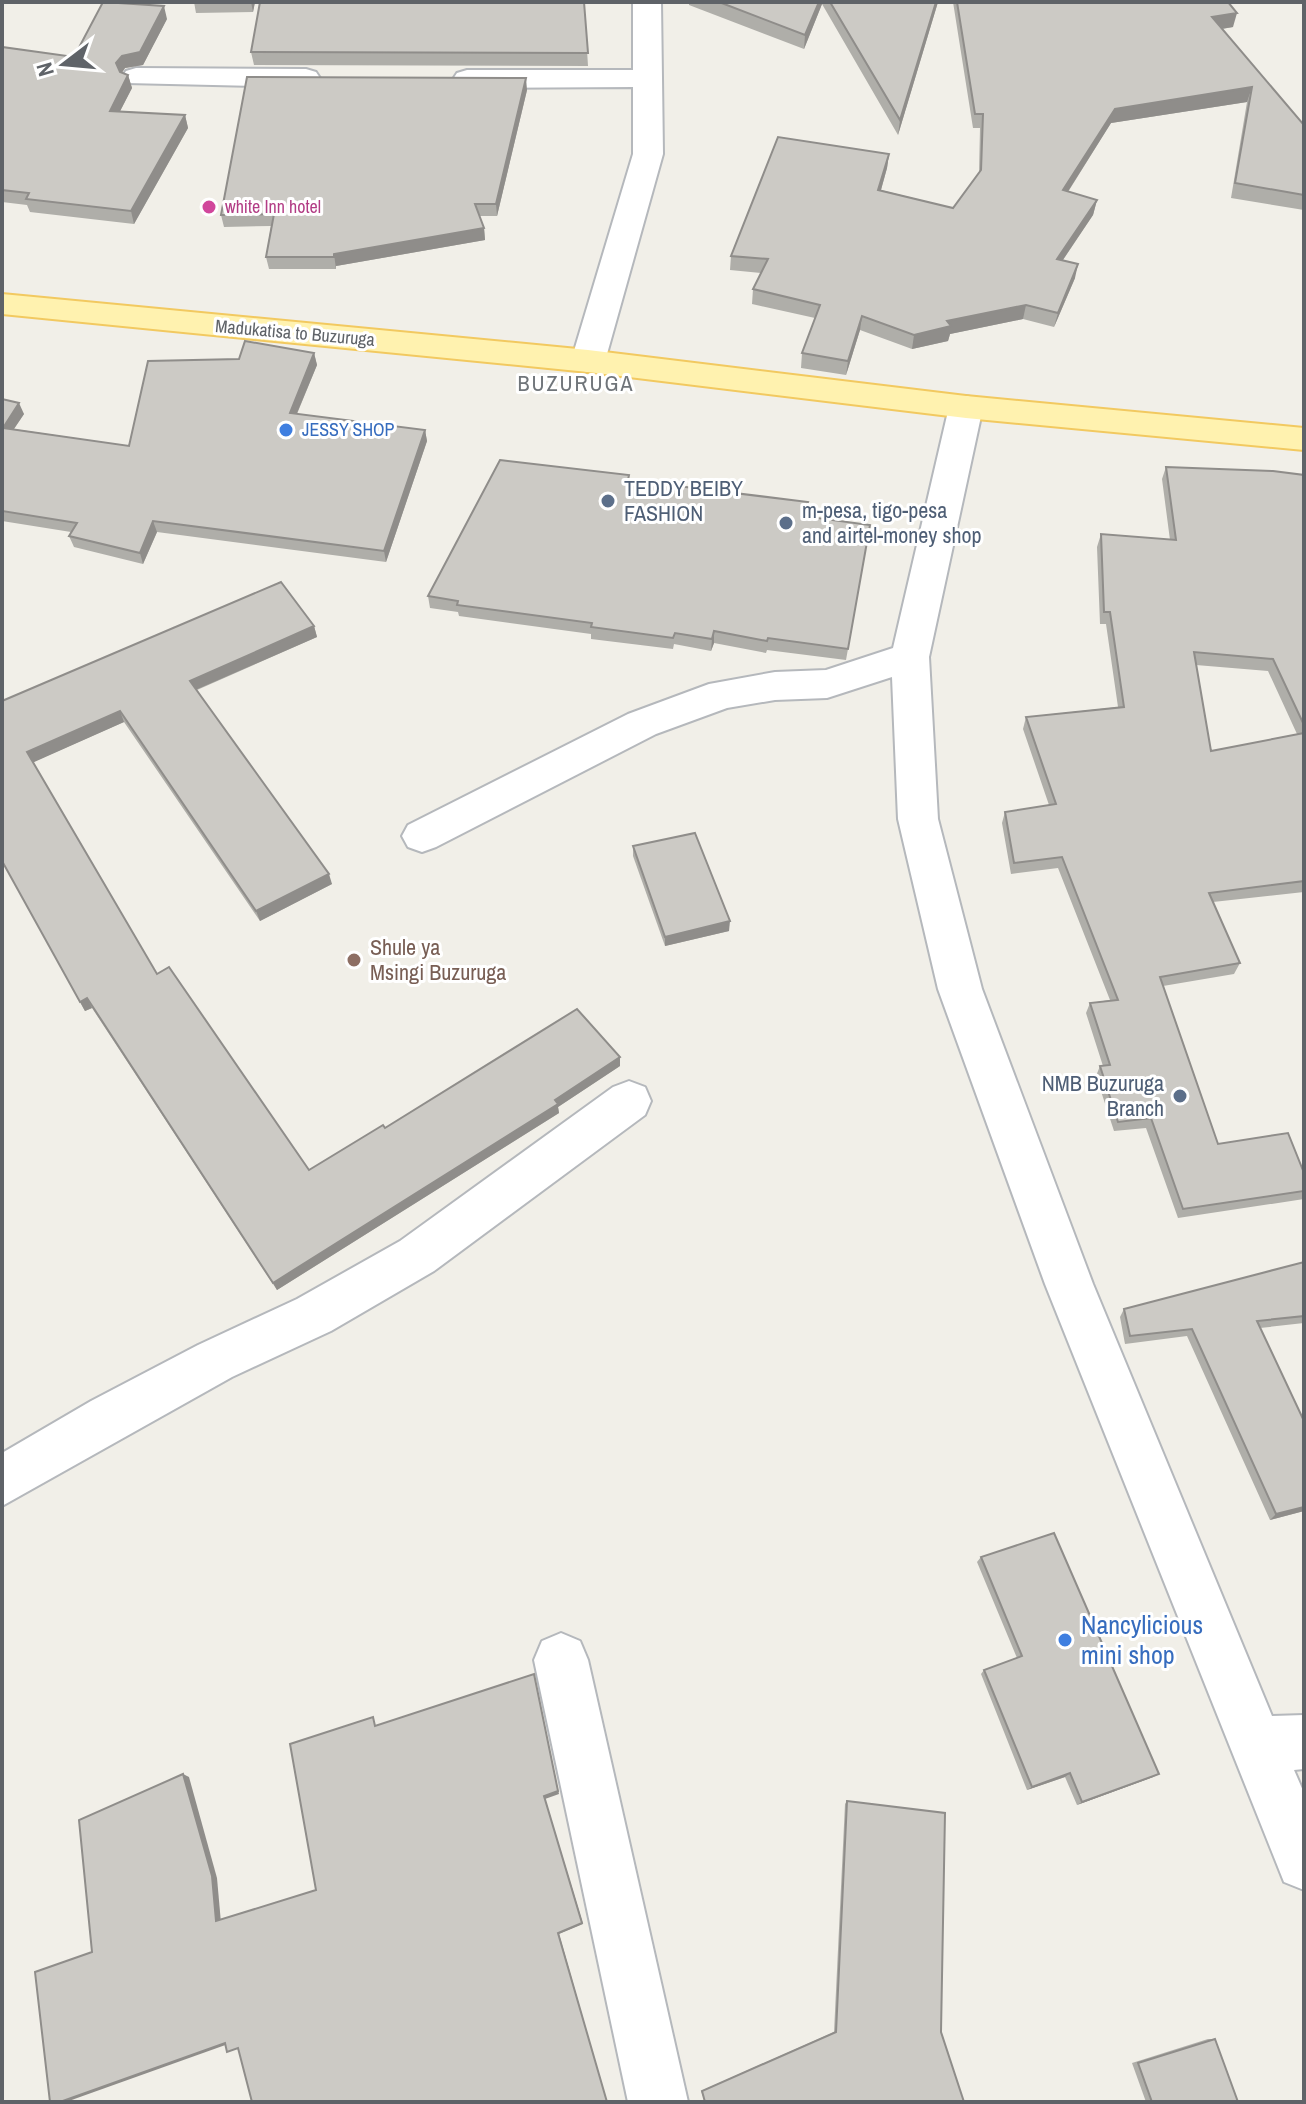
<svg xmlns="http://www.w3.org/2000/svg" width="1306" height="2104" viewBox="0 0 1306 2104" font-family="'Archivo Narrow',sans-serif">
<rect width="100%" height="100%" fill="#f1efe8"/>
<g fill="none" stroke-linecap="round" stroke-linejoin="round">
<defs>
<g id="minor">
<polygon points="633,2 661,2 663,154 605,361 600,369 588,372 576,369 571,361 633,154 633,87 467,88 457,85 453,79 457,73 467,70 633,70"/>
<polygon points="136,68 306,69 316,72 320,78 316,84 306,87 126,83 122,77 126,71"/>
<polygon points="966,396 978,399 983,407 929,657 938,819 982,989 1093,1284 1272,1716 1304,1715 1304,1769 1294,1770 1304,1793 1304,1890 1284,1882 1045,1284 938,989 898,819 892,677 827,698 775,700 727,708 656,734 436,847 422,852 408,847 402,836 408,825 628,714 709,684 775,672 826,670 893,648 949,407 954,399"/>
<polygon points="629,1081 645,1087 651,1101 645,1115 434,1271 331,1331 232,1377 2,1506 2,1453 91,1401 198,1345 297,1299 400,1241 613,1087"/>
<polygon points="561,1633 580,1641 588,1660 688,2102 628,2102 534,1660 542,1641"/>
</g>
<polygon id="major" points="2,294 588,350 966,396 1304,428 1304,450 966,418 588,372 2,314"/>
</defs>
<!-- minor casing -->
<use href="#minor" stroke="#b5b8bc" stroke-width="4"/>
<!-- major casing -->
<use href="#major" stroke="#f2c960" stroke-width="4"/>
<!-- minor -->
<use href="#minor" fill="#fff" fill-rule="evenodd"/>
<!-- major -->
<use href="#major" fill="#fff2af" fill-rule="evenodd"/>
</g>
<!-- wall -->
<g fill="#afaea9" fill-rule="evenodd">
<polygon points="194,2 255,2 253,12 196,13"/>
<polygon points="584,2 588,66 254,65 251,52"/>
<polygon points="689,2 938,2 898,135 822,4 804,49 689,5"/>
<polygon points="953,2 1228,2 1233,27 1222,29 1304,125 1304,210 1231,198 1247,102 1111,123 1068,192 1097,200 1093,215 1063,260 1075,278 1054,327 1023,319 950,334 948,341 912,349 860,330 846,375 801,368 802,353 815,318 752,304 753,289 761,273 730,270 731,256 889,154 887,168 881,190 953,208 979,173 980,128 973,128"/>
<polygon points="167,19 143,65 125,68 122,73 128,75 132,88 120,111 185,115 188,128 134,224 30,212 27,205 2,202 2,47 74,57"/>
<polygon points="527,90 497,216 479,216 484,228 485,240 336,266 336,269 269,269 266,257 271,226 224,227 221,215"/>
<polygon points="314,353 317,365 297,414 425,430 427,441 386,562 157,532 143,564 74,547 69,536 71,532 2,521 2,399 24,414 14,429 129,446 239,359"/>
<path d="M1166,467L1304,475V892L1213,902L1240,963L1234,974L1163,986L1218,1144L1304,1173V1199L1178,1218L1146,1128L1114,1131L1096,1076L1100,1066H1103L1086,1013L1090,1003L1110,1000L1058,868L1011,874L1002,823L1005,812L1049,805L1023,729L1026,717L1118,707L1106,624H1100L1097,547L1101,534L1170,540L1162,479ZM1196,665L1268,671L1297,734L1211,751Z"/>
<polygon points="629,475 629,480 808,502 805,517 868,537 846,660 767,650 766,653 714,643 711,651 674,644 673,649 591,639 591,634 459,616 458,612 430,608 428,596"/>
<polygon points="314,626 317,637 197,690 332,884 260,921 124,722 33,762 157,974 309,1170 385,1128 620,1066 558,1107 559,1113 277,1290 92,1008 85,1011 2,861 2,701"/>
<polygon points="633,846 729,931 665,946 633,856"/>
<polygon points="1304,1262 1304,1323 1260,1328 1304,1421 1304,1511 1270,1520 1187,1336 1125,1344 1120,1317 1124,1309"/>
<polygon points="981,1557 1153,1777 1077,1805 1065,1777 1027,1790 981,1674 984,1670 1017,1658 977,1562"/>
<polygon points="847,1801 941,2032 705,2102 701,2091 834,2032 845,1804"/>
<polygon points="1208,2039 1215,2039 1238,2102 1146,2102 1132,2063"/>
</g>
<!-- shaded-wall -->
<g fill="#8f8d8a">
<polygon points="251,2 255,2 253,12"/>
<polygon points="819,2 823,2 822,4 804,49 805,35"/>
<polygon points="936,2 938,2 898,135 900,120"/>
<polygon points="164,6 167,19 143,65 125,68 120,75 116,63"/>
<polygon points="1237,13 1233,27 1208,31 1212,17"/>
<polygon points="128,75 132,88 114,123 110,111"/>
<polygon points="526,78 527,90 497,216 496,204"/>
<polygon points="1252,87 1247,102 1111,123 1060,204 1063,190 1115,109"/>
<polygon points="185,115 188,128 134,224 131,211"/>
<polygon points="889,154 887,168 877,204 878,190"/>
<polygon points="1097,200 1093,215 1054,273 1057,259"/>
<polygon points="484,228 485,240 336,266 336,269 334,254"/>
<polygon points="1078,264 1075,278 1054,327 1058,313"/>
<polygon points="1026,305 1023,319 950,334 948,341 912,349 914,335 947,321"/>
<polygon points="862,316 860,330 846,375 848,361"/>
<polygon points="314,353 317,365 292,425 290,413"/>
<polygon points="19,403 24,414 7,439 3,428"/>
<polygon points="425,430 427,441 386,562 384,551"/>
<polygon points="808,502 806,514 801,528 802,516"/>
<polygon points="153,521 157,532 143,564 140,553"/>
<polygon points="314,626 317,637 193,691 190,681"/>
<polygon points="714,631 714,643 711,651 712,639"/>
<polygon points="120,711 124,722 32,763 27,752"/>
<polygon points="329,874 332,884 260,921 256,911"/>
<polygon points="730,921 729,931 665,946 665,937"/>
<polygon points="87,998 92,1008 85,1011 80,1002"/>
<polygon points="620,1057 620,1066 558,1107 559,1113 277,1290 273,1283"/>
<polygon points="1304,1507 1304,1511 1270,1520 1276,1514"/>
<polygon points="535,1679 559,1794 545,1799 583,1924 559,1934 607,2102 558,1933 544,1796"/>
<polygon points="1070,1773 1065,1777 1027,1790 1032,1787"/>
<polygon points="183,1774 189,1777 217,1878 221,1923 216,1921"/>
<polygon points="1159,1774 1153,1777 1077,1805 1082,1802"/>
<polygon points="225,2043 231,2043 66,2102 60,2102"/>
</g>
<!-- building -->
<g fill="#cccac5" stroke="#8f8d8a" stroke-width="2">
<polygon points="103,2 164,6 140,52 122,56 116,63 120,72 128,75 110,111 185,115 131,211 26,199 29,193 2,190 2,47 74,57"/>
<polygon points="260,2 584,2 588,53 251,52"/>
<polygon points="719,2 819,2 805,35"/>
<polygon points="830,2 936,2 900,120"/>
<polygon points="957,2 1228,2 1237,13 1212,17 1304,125 1304,195 1235,183 1252,87 1115,109 1063,190 1097,200 1057,259 1078,264 1058,313 1026,305 947,321 951,326 914,335 862,316 848,361 802,353 820,305 753,289 768,259 731,256 778,137 889,154 878,190 953,208 981,170 983,114 975,114"/>
<polygon points="247,77 526,78 496,204 475,204 484,228 334,254 334,257 266,257 274,214 221,215"/>
<polygon points="245,341 314,353 290,413 425,430 384,551 153,521 140,553 69,536 77,523 2,511 2,399 19,403 3,428 129,446 148,361 239,359"/>
<polygon points="500,460 629,475 628,480 808,502 802,516 870,525 848,649 768,638 767,641 714,631 712,639 675,633 673,638 591,627 592,623 457,605 458,601 428,596"/>
<polygon points="1166,467 1273,471 1304,475 1304,725 1273,659 1194,652 1211,751 1304,733 1304,881 1209,893 1240,963 1160,977 1218,1144 1288,1133 1304,1173 1304,1191 1183,1209 1151,1118 1118,1122 1100,1066 1110,1065 1090,1003 1118,1000 1062,857 1014,863 1005,812 1056,804 1026,717 1124,707 1110,612 1104,612 1101,534 1176,540"/>
<polygon points="281,582 314,626 190,681 329,874 256,911 120,711 27,752 157,974 169,967 309,1170 383,1125 385,1128 577,1009 620,1057 555,1100 558,1104 273,1283 87,998 80,1002 2,861 2,701"/>
<polygon points="695,833 730,921 665,937 633,846"/>
<polygon points="1304,1262 1304,1316 1257,1321 1304,1421 1304,1507 1276,1514 1192,1329 1130,1336 1124,1309"/>
<polygon points="1054,1533 1159,1774 1082,1802 1070,1773 1032,1787 984,1670 1022,1656 981,1557"/>
<polygon points="534,1674 558,1791 544,1796 582,1923 558,1933 607,2102 252,2102 238,2048 227,2052 225,2043 60,2102 50,2102 35,1972 92,1952 79,1820 183,1774 212,1876 216,1921 316,1890 290,1744 373,1717 375,1726"/>
<polygon points="847,1801 945,1813 941,2032 964,2102 705,2102 702,2091 836,2032"/>
<polygon points="1215,2039 1238,2102 1152,2102 1138,2063"/>
</g>
<!-- markers -->
<circle fill="#d1479c" stroke="#fff" stroke-width="3" cx="209" cy="207" r="8"/>
<g fill="#3f7fe0" stroke="#fff" stroke-width="3">
<circle cx="286" cy="430" r="8"/>
<circle cx="1065" cy="1640" r="8"/>
</g>
<g fill="#5c6f8a" stroke="#fff" stroke-width="3">
<circle cx="608" cy="501" r="8"/>
<circle cx="786" cy="523" r="8"/>
<circle cx="1180" cy="1096" r="8"/>
</g>
<circle fill="#8d6e63" stroke="#fff" stroke-width="3" cx="354" cy="960" r="8"/>
<g text-anchor="middle" stroke-width="6" stroke-linejoin="round" paint-order="stroke">
<!-- far-hotel labels -->
<g font-size="18" fill="#b23c85" stroke="#fff" text-anchor="start">
<text x="225" y="213">white Inn hotel</text>
</g>
<!-- far-street labels -->
<g font-size="18" fill="#5f6368" stroke="#fff">
<text transform="translate(295 333) rotate(5)" y="6">Madukatisa to Buzuruga</text>
</g>
<!-- far-shop labels -->
<g font-size="18" fill="#366cbe" stroke="#fff" text-anchor="start">
<text x="302" y="436">JESSY SHOP</text>
</g>
<!-- far-quarter labels -->
<g font-size="22" letter-spacing="2" fill="#70757a" stroke="#fff">
<text x="576" y="391">BUZURUGA</text>
</g>
<!-- service labels -->
<g font-size="22" fill="#4e5e75" stroke="#fff" text-anchor="start">
<text x="624" y="496">TEDDY BEIBY<tspan x="624" dy="25">FASHION</tspan></text>
<text x="802" y="518">m-pesa, tigo-pesa<tspan x="802" dy="25">and airtel-money shop</tspan></text>
<text x="1164" y="1091" text-anchor="end">NMB Buzuruga<tspan x="1164" dy="25">Branch</tspan></text>
</g>
<!-- education labels -->
<g font-size="22" fill="#785e54" stroke="#fff" text-anchor="start">
<text x="370" y="955">Shule ya<tspan x="370" dy="25">Msingi Buzuruga</tspan></text>
</g>
<!-- near-shop labels -->
<g font-size="26" fill="#366cbe" stroke="#fff" text-anchor="start">
<text x="1081" y="1634">Nancylicious<tspan x="1081" dy="30">mini shop</tspan></text>
</g>
</g>
<!-- border -->
<rect width="1306" height="2104" fill="none" stroke="#5f6368" stroke-width="8"/>
<!-- north arrow -->
<g transform="translate(64 64) rotate(254)" stroke="#ffffff" stroke-width="6" paint-order="stroke">
<path d="M0-6L14 30L0 20L-14 30Z" fill="#5f6368"/>
<text y="-12" font-size="22" font-weight="bold" text-anchor="middle" fill="#5f6368">N</text>
</g>
</svg>
